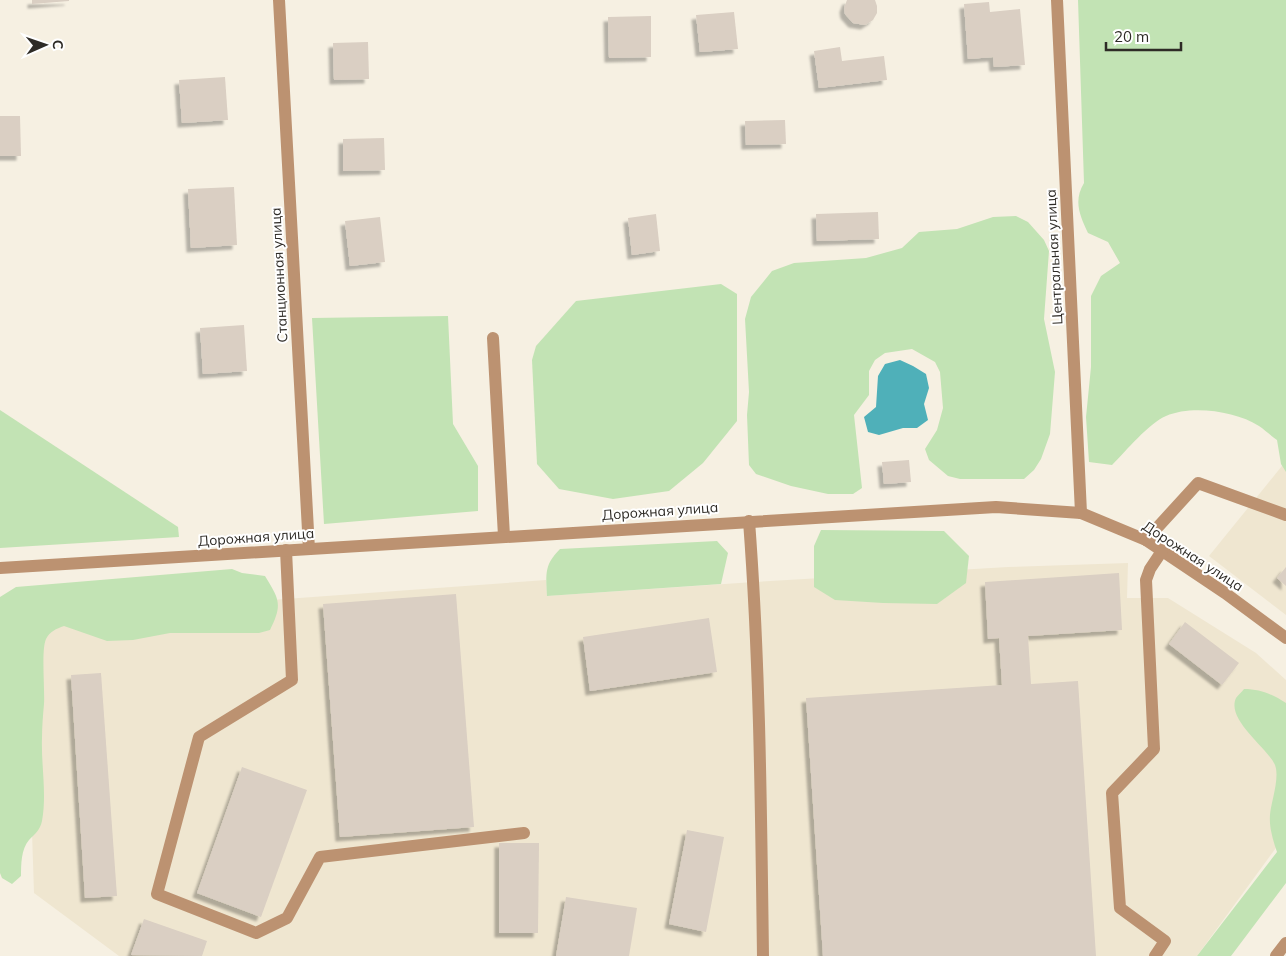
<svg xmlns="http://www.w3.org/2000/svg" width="1286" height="956" viewBox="0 0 1286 956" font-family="Mulish,sans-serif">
<defs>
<filter id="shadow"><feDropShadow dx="-4.5" dy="4.5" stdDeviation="1" flood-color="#0004"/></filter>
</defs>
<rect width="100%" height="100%" fill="#f6f0e2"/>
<!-- built -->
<g fill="#efe6d0">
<polygon points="1286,461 1286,615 1209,556"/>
<polygon points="1128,563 1127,598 1168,598 1256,653 1286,680 1286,834 1197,956 119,956 34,893 25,618 546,580 547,596 754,582 1008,567"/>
</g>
<!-- green -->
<g fill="#c2e3b4">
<path d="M1078,0H1286V472L1281,464L1277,440C1271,436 1265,430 1259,426C1235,411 1192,405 1166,416C1149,423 1126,451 1112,465L1089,462L1086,417L1091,367V296L1101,276L1120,263L1108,242L1088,233C1080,216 1073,201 1084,183Z"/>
<polygon points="1016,216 1028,222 1044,240 1049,251 1044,319 1055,372 1050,434 1041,459 1034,470 1024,479 960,479 948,476 929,460 925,449 937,430 943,408 940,372 935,362 912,349 885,353 875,360 869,371 869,395 854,415 862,488 853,494 828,494 791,486 756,474 749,465 747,415 749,392 745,319 751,297 772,271 794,263 866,258 902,248 919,232 957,229 993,217"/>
<polygon points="721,284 737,294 737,421 703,463 669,491 613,499 559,489 537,464 532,360 536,346 576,301"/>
<polygon points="448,316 453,424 478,466 478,511 324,524 312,318"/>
<polygon points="0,410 178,527 179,537 0,548"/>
<polygon points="821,530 944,531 969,556 966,583 937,604 883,603 835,600 814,587 814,546"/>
<path d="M717,541L728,553L721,584L547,596C546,574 544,565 560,549Z"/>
<path d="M232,569L242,573L265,576C279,599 283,604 270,630L259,633H170L133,640L107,641L64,626C56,629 50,631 46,639C41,650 45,689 44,704C43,715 42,726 42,738C41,765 47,794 42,821C40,830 35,834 29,840C21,849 21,865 21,876L12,884L2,878L0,873V597L16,587Z"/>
<path d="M1244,689C1260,689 1272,694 1286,703V883L1231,956H1197L1277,852C1273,840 1269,828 1270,815C1271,802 1280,778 1275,765C1267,747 1226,720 1236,698C1238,695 1242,692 1244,689Z"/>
</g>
<!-- water -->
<polygon fill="#4fb0b9" points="900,360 913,366 926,374 929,388 924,404 928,420 917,428 903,428 879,435 868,432 864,417 876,407 878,376 885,364"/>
<!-- building -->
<g fill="#dacfc3" filter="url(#shadow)">
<polygon points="32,0 69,0 69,1 32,4"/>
<polygon points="847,0 875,0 877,6 877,13 873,20 865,25 853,23 845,14 844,8"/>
<polygon points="989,2 990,12 1020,9 1025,65 994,67 993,57 968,59 964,4"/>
<polygon points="734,12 738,49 700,52 696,15"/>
<polygon points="651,16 651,57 609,58 608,17"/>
<polygon points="368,42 369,79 334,80 333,43"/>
<polygon points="840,47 842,61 884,56 887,80 819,88 814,51"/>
<polygon points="225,77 228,120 182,123 179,80"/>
<polygon points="0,116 20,116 21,156 0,156"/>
<polygon points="785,120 786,144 746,145 745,121"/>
<polygon points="384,138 385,170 343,171 343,139"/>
<polygon points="234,187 237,245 191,248 188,189"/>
<polygon points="878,212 879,239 817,241 816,214"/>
<polygon points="656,214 660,251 632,255 628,218"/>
<polygon points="380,217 385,262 350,266 345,221"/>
<polygon points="244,325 247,371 203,374 200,328"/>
<polygon points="909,460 911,482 884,484 882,462"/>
<polygon points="1286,567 1286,586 1277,578"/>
<polygon points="1119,573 1122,630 1028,636 1031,684 1078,681 1096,956 823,956 806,698 1002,685 999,638 988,639 985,582"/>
<polygon points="456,594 474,827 340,837 323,604"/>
<polygon points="709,618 717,672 590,691 583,637"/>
<polygon points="1185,622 1239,663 1222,685 1169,644"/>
<polygon points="101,673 117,896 85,898 71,675"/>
<polygon points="242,767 307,790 261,917 197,893"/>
<polygon points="687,830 724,837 706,932 669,924"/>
<polygon points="499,843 539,843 538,933 499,933"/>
<polygon points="566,897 637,908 629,956 556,956"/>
<polygon points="144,919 207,941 202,956 131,955"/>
</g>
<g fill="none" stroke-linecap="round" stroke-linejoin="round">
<!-- minor -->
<g stroke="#bc9271" stroke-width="12">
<polyline points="279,0 309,549"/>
<polyline points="1057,0 1081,513"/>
<polyline points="493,338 504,536"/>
<path d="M749,521C760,666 761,811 763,956"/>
<polyline points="1146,540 1198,483 1286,515"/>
<polyline points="286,550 292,680 199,737 157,894 256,933 287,918 320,857 524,833"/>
<polyline points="0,568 996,507 1081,513 1146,540 1225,593 1286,638"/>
<polyline points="1155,956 1165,941 1120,908 1112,793 1154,749 1146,580 1150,569 1162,551"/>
<polyline points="1276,956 1286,943"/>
</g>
</g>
<g text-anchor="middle" stroke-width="4" stroke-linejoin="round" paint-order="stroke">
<!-- street labels -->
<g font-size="14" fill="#2e2b26" stroke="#fff">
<text transform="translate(1054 257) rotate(-93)" y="5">Центральная улица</text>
<text transform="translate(279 275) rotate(-93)" y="5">Станционная улица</text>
<text transform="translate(660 511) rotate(-4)" y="5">Дорожная улица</text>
<text transform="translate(256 537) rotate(-4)" y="5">Дорожная улица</text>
<text transform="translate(1193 556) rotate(33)" y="5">Дорожная улица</text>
</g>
</g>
<!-- north arrow -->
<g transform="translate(45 45) rotate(88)" stroke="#ffffff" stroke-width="4" paint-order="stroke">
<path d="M0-4L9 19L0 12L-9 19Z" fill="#2e2b26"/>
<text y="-8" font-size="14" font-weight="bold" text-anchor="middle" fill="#2e2b26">С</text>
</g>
<!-- scale -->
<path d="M1106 42v8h75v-8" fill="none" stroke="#2e2b26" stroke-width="2.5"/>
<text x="1114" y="42" font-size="15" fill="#2e2b26" stroke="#ffffff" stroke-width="4" paint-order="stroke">20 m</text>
</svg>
